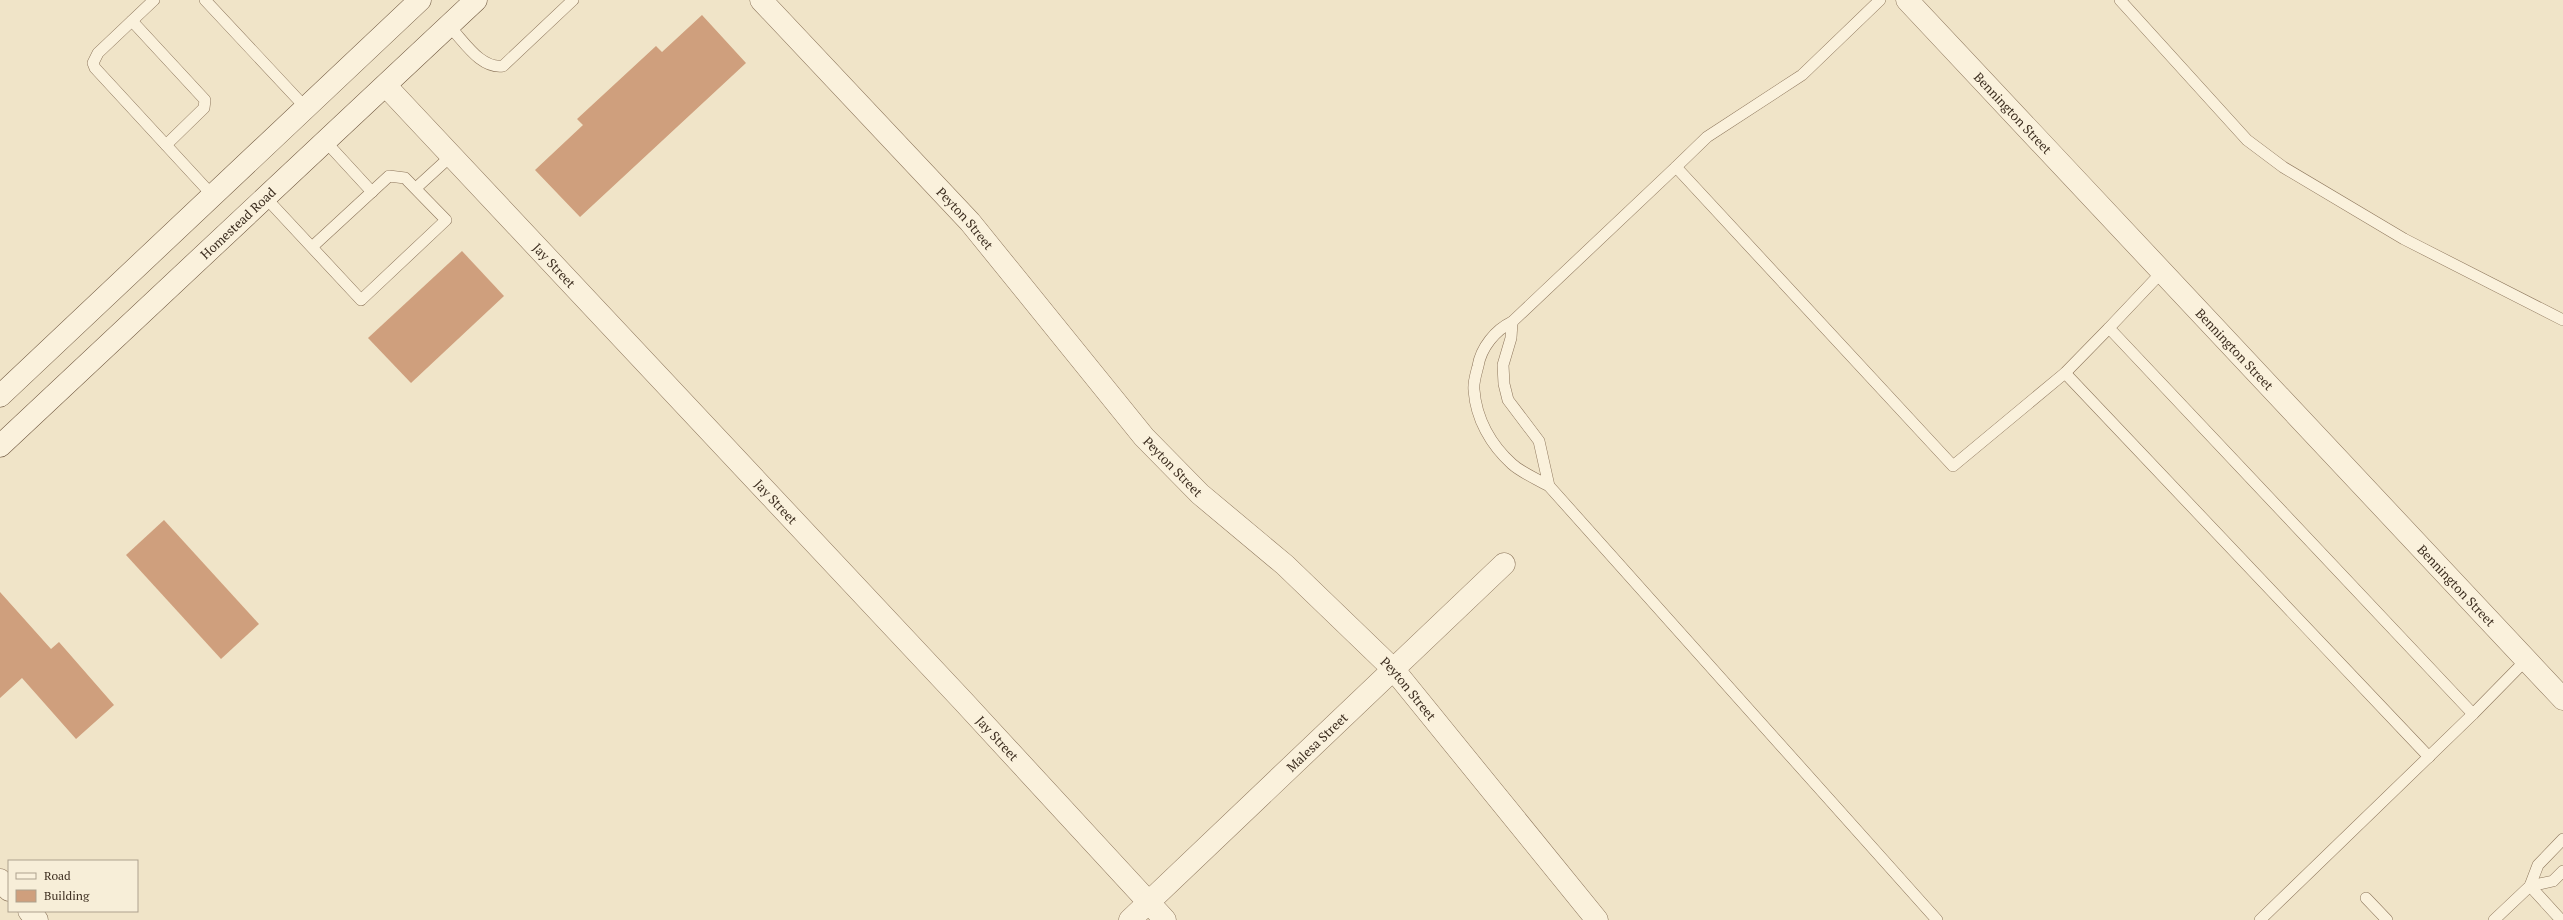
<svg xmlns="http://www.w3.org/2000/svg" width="2563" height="920" viewBox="0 0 2563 920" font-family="'PT Serif',serif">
<rect width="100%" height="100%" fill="#f0e4c8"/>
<!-- building -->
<g fill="#cf9f7d">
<polygon points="702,15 746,63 580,217 535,170 583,125 577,119 656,46 662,52"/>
<polygon points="462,251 504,296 411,383 368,338"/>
<polygon points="164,520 259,624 221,659 126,555"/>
<polygon points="0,592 51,649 59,642 114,705 76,739 22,678 0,698"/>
</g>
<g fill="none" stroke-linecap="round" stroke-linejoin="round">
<defs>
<g id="lane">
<polyline points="154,0 98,53 93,63 95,68 213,196"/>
<polyline points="205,0 305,107"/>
<polyline points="1880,0 1802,75 1707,137 1676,167 1953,466 2065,373 2109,328"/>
<polyline points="2120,0 2247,140 2283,167 2404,239 2563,320"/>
<polyline points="132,21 205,100 204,108 166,145"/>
<path d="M449,26C464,41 480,69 503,66L573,0"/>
<polyline points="326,142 372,192"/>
<polyline points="416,188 451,156"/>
<polyline points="266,198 361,300 446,220 405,178 389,176 312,247"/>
<polyline points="2161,273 2109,328 2473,714 2527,659"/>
<polyline points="1512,322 1676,167"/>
<polyline points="2065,373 2429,757"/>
<path d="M1549,486L1539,441L1508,400L1504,384L1503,365L1511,338L1512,322C1495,330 1481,348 1478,366C1476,374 1473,383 1474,390C1476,419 1491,445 1512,464C1522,473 1537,479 1549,486L1937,920"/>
<polyline points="2530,886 2561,920"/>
<polyline points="2530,886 2553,881 2563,871"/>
<polyline points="2366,898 2387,920"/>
<polyline points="2260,920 2473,714"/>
<polyline points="2494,920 2530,886 2538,865 2563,839"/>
</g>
<g id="street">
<path id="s1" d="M761,0L970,222L1144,437L1200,494L1285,565L1394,670L1597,920"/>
<path id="s2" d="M1907,0L2563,699"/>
<path id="s3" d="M386,86L963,701L1165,920"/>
<polyline points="0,880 9,890"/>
<polyline points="29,911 37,920"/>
<path id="s4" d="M1130,920L1504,564"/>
</g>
<g id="secondary">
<polyline points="0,396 420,0"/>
<path id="s5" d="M0,446L476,0"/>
</g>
</defs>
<!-- lane casing -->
<use href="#lane" stroke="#8d765c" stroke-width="12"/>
<!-- street casing -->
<use href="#street" stroke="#8d765c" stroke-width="23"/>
<!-- secondary casing -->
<use href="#secondary" stroke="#6f573f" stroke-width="23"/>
<!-- lane -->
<use href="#lane" stroke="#faf1dc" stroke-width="11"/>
<!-- street -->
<use href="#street" stroke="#faf1dc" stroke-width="22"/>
<!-- secondary -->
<use href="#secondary" stroke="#faf1dc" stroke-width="22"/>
</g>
<g text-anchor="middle" stroke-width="3" stroke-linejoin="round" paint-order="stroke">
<!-- street labels -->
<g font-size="13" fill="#3d2e20" stroke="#f7eed8">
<text dy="5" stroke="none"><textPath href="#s2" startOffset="155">Bennington Street</textPath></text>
<text dy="5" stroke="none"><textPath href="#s1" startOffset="299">Peyton Street</textPath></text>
<text dy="5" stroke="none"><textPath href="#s5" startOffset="326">Homestead Road</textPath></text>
<text dy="5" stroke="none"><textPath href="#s3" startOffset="246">Jay Street</textPath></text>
<text dy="5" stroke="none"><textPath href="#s2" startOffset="479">Bennington Street</textPath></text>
<text dy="5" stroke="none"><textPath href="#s1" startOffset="623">Peyton Street</textPath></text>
<text dy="5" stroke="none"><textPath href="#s3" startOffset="570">Jay Street</textPath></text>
<text dy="5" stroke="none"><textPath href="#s2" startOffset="803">Bennington Street</textPath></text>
<text dy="5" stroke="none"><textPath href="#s1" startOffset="947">Peyton Street</textPath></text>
<text dy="5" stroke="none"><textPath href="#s3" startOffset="894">Jay Street</textPath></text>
<text dy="5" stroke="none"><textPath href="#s4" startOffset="258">Malesa Street</textPath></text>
</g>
</g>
<!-- legend -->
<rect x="8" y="860" width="130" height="52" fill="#f7eed8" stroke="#ada18e"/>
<rect x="16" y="873" width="20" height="6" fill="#faf1dc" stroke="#ada18e"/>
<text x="44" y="880" font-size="12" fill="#3d2e20">Road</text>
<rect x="16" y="890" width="20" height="12" fill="#cf9f7d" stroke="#ada18e"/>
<text x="44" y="900" font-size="12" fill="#3d2e20">Building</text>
</svg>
